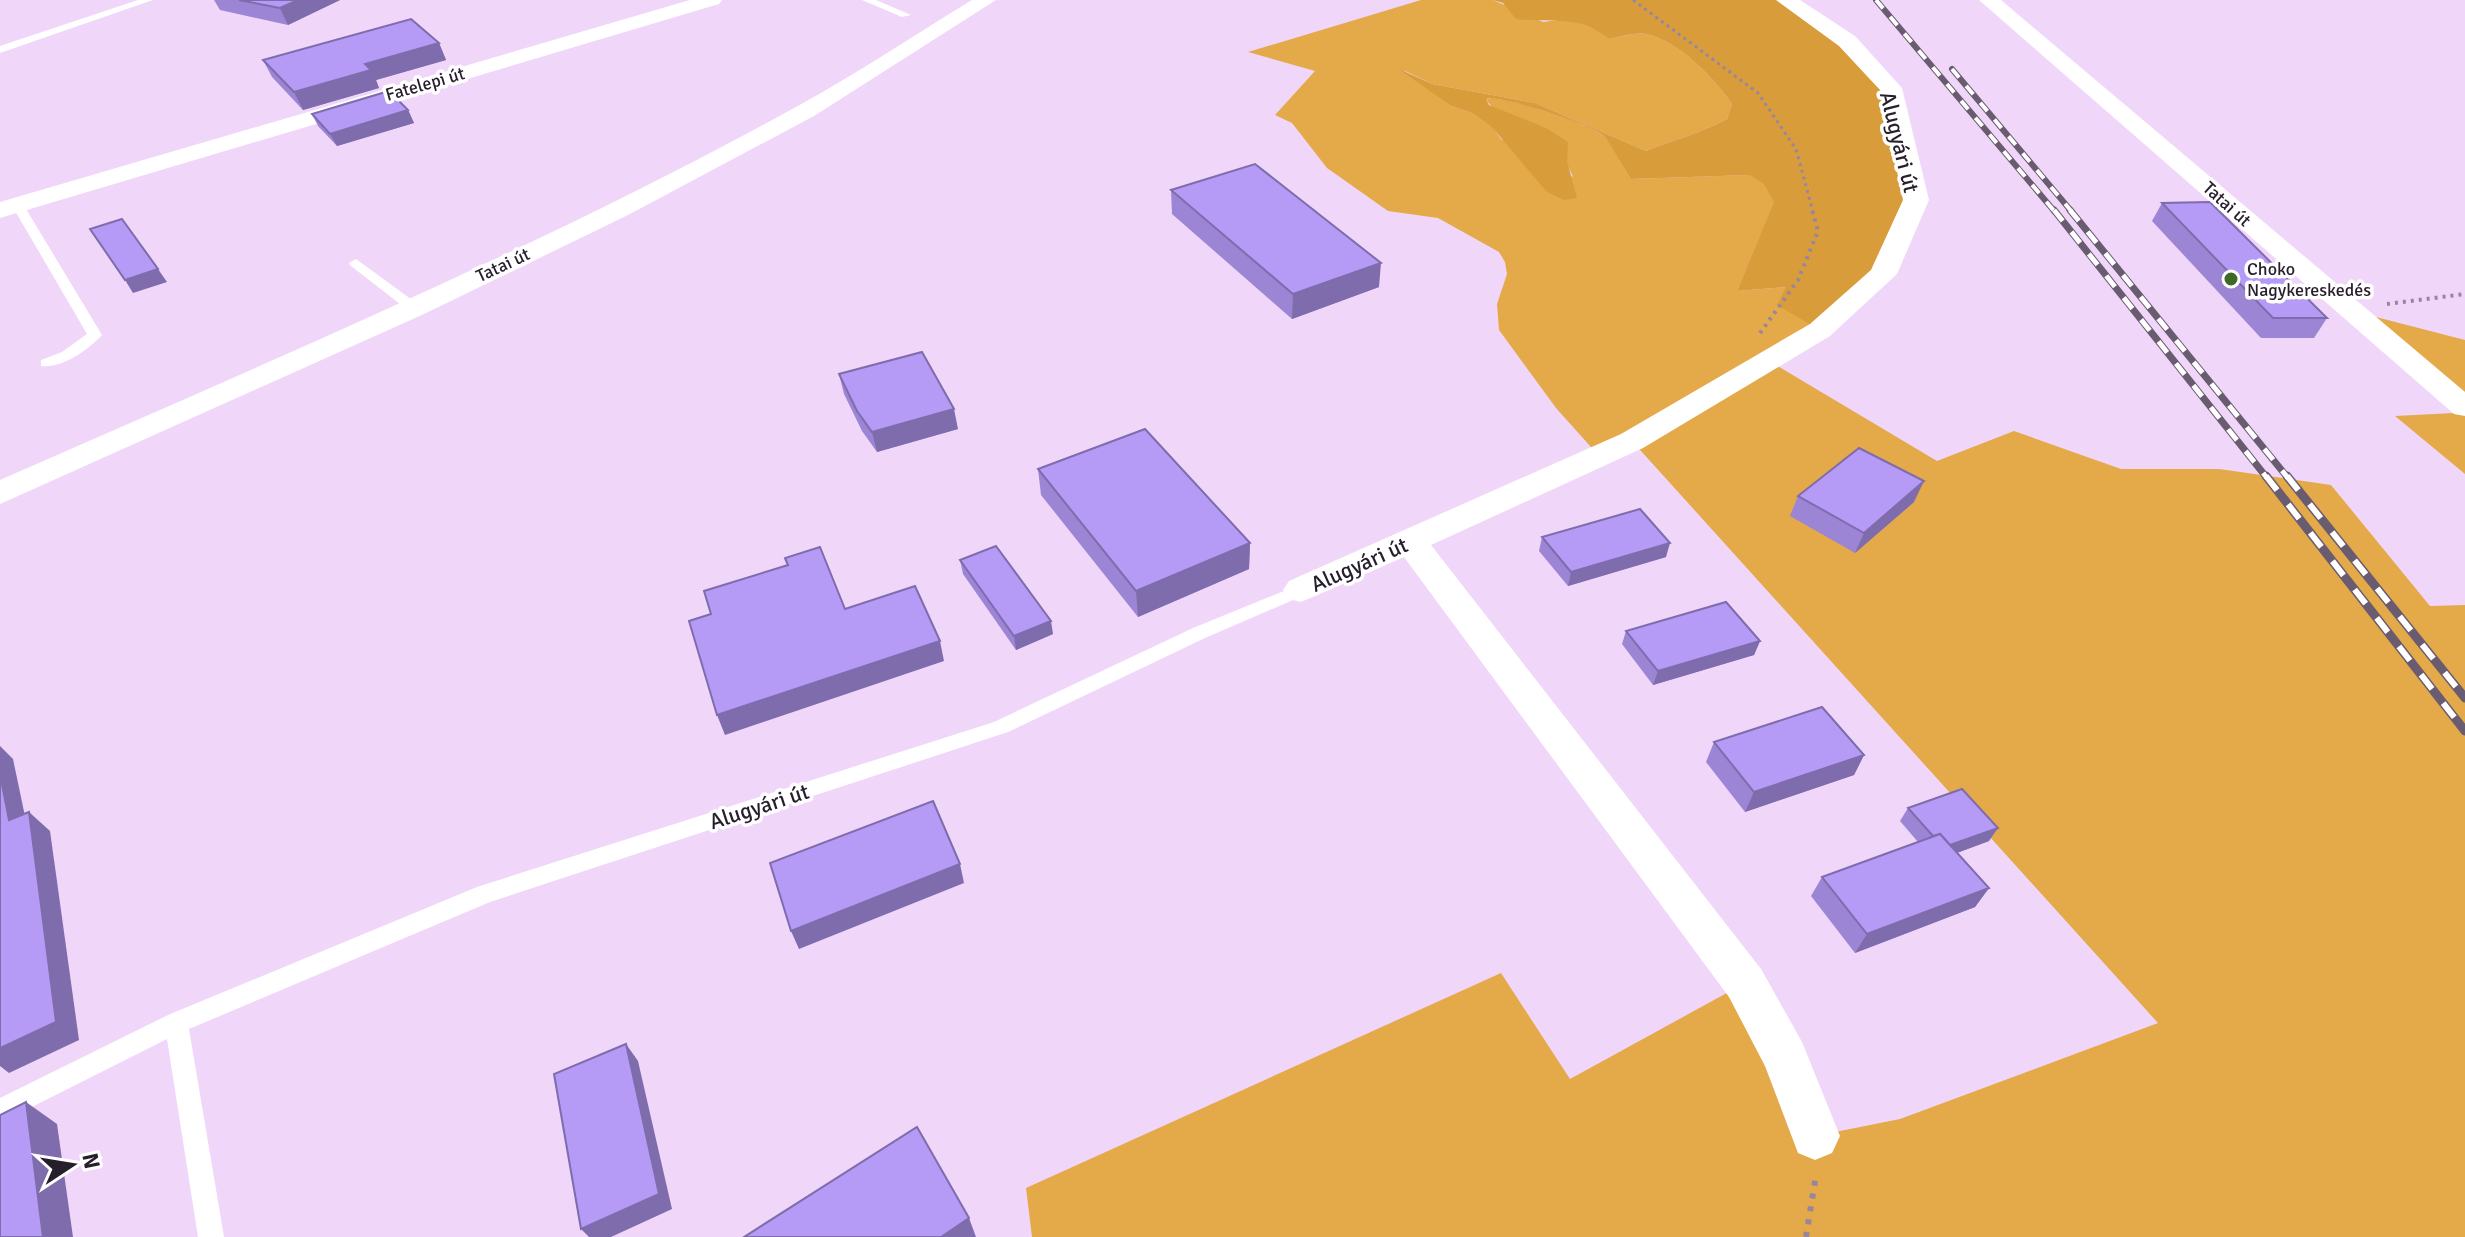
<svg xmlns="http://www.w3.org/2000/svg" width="2465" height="1237" viewBox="0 0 2465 1237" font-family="Signika,sans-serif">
<rect width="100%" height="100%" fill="#f0d7fa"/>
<!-- green -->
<g fill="#e4a948">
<path d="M1421,0H1493L1543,22L1566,19L1599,30L1609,39C1620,37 1636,32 1646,34C1680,42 1713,77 1732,104L1727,119C1701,133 1673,140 1646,151L1535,103L1432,84L1403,70L1451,106L1472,113L1492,126L1501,139L1573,177C1564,153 1535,129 1511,116C1502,111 1491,109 1486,99C1504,94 1589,124 1604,136C1609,140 1625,171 1631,179L1749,175L1765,184L1775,201L1737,291L1787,287L1820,330L1771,362L1937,461L2014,431L2121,469H2219L2331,485L2430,606L2465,605V1237H1032L1026,1188L1501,973L1570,1079L1745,983L1815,1136L1900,1119L2158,1023L1632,441L1599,456L1556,408L1499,330L1497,304L1507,274L1505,262L1499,252L1438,218L1388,211L1327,168L1292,123L1275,115L1315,71L1248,52Z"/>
<polygon points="2345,309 2465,340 2465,474 2395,416 2454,413"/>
</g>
<!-- forest -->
<path fill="#d89c3a" d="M1493,0H1786L1891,88L1916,200L1883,274L1820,330L1777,305L1786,287L1737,291L1774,202L1764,184L1749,175L1631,179C1625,171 1609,141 1604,136C1590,124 1503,95 1486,99L1489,105L1546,128L1568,142L1567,161L1577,198L1564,200L1547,192L1491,126L1472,113L1451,106L1399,69L1432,84L1535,103L1646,151C1673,140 1701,133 1727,119L1732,104C1713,77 1680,42 1646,34C1635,32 1620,37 1609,39C1579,14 1552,23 1516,19L1503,3Z"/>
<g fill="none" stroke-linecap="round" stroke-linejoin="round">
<!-- path-far2 -->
<polyline stroke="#97869f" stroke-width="3" stroke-dasharray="3 4" stroke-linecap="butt" points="1633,0 1758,93 1796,149 1813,212"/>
<!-- path-far1 -->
<g stroke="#97869f" stroke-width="4" stroke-dasharray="3 5" stroke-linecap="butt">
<polyline points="2387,304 2465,294"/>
<polyline points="1760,333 1798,280 1818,231 1812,210"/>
</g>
<!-- path -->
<polyline stroke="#97869f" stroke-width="6" stroke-dasharray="5 8" stroke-linecap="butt" points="1806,1237 1816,1175"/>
<!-- lane -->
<g fill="#fff" fill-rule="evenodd">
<polygon points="138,0 153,0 0,53 0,46"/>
<polygon points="862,0 876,0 911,15 902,17"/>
<path d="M17,200L23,204L102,335C88,350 62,369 41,366V360L62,352L87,334L11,204Z"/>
<polygon points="356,259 419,305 419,311 409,311 351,266 349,263"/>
<polygon points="1301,584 1310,590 1307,594 1205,638 1008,732 490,902 189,1029 224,1237 198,1237 167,1039 0,1123 0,1098 168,1015 477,887 994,722 1193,628"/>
</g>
<!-- street -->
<g fill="#fff" fill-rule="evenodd">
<polygon points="690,0 722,0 719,4 0,218 0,202"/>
<path d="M972,0H996L814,116L628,215L424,314L0,504V480C268,362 539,248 796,107C856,74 913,36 972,0Z"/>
<polygon points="1776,0 1800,0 1855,36 1902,88 1929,200 1897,274 1830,336 1643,448 1431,545 1761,969 1802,1042 1840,1136 1832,1153 1815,1160 1798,1153 1765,1066 1729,997 1404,557 1301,602 1289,599 1283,590 1289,581 1621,434 1810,324 1871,270 1903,200 1880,90 1839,46"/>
<polygon points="1979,0 2001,0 2465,392 2465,416 2454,414"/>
</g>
<defs>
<g id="rail-far2">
<polyline points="1876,0 2055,212"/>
<polyline points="1952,69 2072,212"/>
</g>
<g id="rail-far1">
<polyline points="2054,210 2267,478"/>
<polyline points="2070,210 2288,478"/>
</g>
<g id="rail">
<polyline points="2266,476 2465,731"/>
<polyline points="2287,476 2465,698"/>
</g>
</defs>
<!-- rail-far2 casing -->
<use href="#rail-far2" stroke="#6a5c70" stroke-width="6"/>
<!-- rail-far1 casing -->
<use href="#rail-far1" stroke="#6a5c70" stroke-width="7"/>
<!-- rail casing -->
<use href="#rail" stroke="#6a5c70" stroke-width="9"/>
<!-- rail-far2 -->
<use href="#rail-far2" stroke="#fff" stroke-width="4" stroke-dasharray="11" stroke-linecap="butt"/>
<!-- rail-far1 -->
<use href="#rail-far1" stroke="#fff" stroke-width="5" stroke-dasharray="14" stroke-linecap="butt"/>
<!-- rail -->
<use href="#rail" stroke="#fff" stroke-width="6" stroke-dasharray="18" stroke-linecap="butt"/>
</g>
<!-- wall -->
<g fill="#9c85d4">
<polygon points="214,0 340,0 288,25 220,10"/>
<polygon points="439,43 446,60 376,80 379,88 303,110 272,77 263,60"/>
<polygon points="408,110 414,123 337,146 318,126 312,114"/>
<polygon points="1171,190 1379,287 1292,319 1172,214"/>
<polygon points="2162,203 2327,318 2314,338 2261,338 2152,221"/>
<polygon points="839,374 958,429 877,452 862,431 844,394"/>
<polygon points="1038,469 1250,543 1249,569 1138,617 1041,495"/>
<polygon points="1798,496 1914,502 1855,553 1790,516"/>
<polygon points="1542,537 1666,557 1568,586 1539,551"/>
<polygon points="960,560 1053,634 1016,650 963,574"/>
<polygon points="1626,631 1760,641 1754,655 1653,685 1622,644"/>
<polygon points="1714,742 1864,755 1854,775 1745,812 1706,762"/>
<polygon points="1908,808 1989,841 1957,853 1989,888 1975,907 1855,953 1811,896 1822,877 1918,842 1900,821"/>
</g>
<!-- shaded-wall -->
<g fill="#7f6cac">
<polygon points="298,0 340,0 288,25 280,8"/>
<polygon points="439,43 446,60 376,80 379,88 303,110 294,92 365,64"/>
<polygon points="408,110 414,123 337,146 330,134"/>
<polygon points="1381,263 1379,287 1292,319 1293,294"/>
<polygon points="158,269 167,282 133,293 125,280"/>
<polygon points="954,409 958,429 877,452 872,432"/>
<polygon points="1924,481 1914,502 1855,553 1864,533"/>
<polygon points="1250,543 1249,569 1138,617 1136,591"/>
<polygon points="1670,543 1666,557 1568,586 1571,572"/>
<polygon points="1051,621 1053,634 1016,650 1014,636"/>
<polygon points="940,641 944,661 725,735 717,715"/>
<polygon points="1760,641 1754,655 1653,685 1658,671"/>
<polygon points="0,746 13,759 30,840 9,820 0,774"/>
<polygon points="1864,755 1854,775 1745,812 1754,792"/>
<polygon points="29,812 50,831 79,1040 9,1073 0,1066 0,1048"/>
<polygon points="1998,828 1989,841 1935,861 1943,848"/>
<polygon points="960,864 964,883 799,949 791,931"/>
<polygon points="1989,888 1975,907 1855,953 1867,934"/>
<polygon points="626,1044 638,1061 672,1209 611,1237 589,1237 581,1229"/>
<polygon points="26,1102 57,1124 73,1237 43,1237"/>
<polygon points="969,1218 976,1237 941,1237"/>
</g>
<!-- building -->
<g fill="#b59bf6" stroke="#7f6cac" stroke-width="2">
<polygon points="239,0 298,0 280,8"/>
<polygon points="411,19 439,43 365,64 371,70 294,92 263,60"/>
<polygon points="389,91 408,110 330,134 312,114"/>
<polygon points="1255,164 1381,263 1293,294 1171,190"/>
<polygon points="2210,202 2327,318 2273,318 2162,203"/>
<polygon points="122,219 158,269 125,280 90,229"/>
<polygon points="922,352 954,409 872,432 857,411 839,374"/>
<polygon points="1145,429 1250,543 1136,591 1038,469"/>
<polygon points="1859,448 1924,481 1864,533 1798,496"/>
<polygon points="1640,509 1670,543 1571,572 1542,537"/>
<polygon points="996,546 1051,621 1014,636 960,560"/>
<polygon points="820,547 845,609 915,586 940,641 717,715 689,621 711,614 704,591 788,565 785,558"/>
<polygon points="1726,602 1760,641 1658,671 1626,631"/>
<polygon points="1822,707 1864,755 1754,792 1714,742"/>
<polygon points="0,774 9,820 29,812 56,1022 0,1048"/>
<polygon points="1962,789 1998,828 1950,845 1940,834 1933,836 1908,808"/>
<polygon points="933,801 960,864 791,931 770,863"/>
<polygon points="1940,834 1989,888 1867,934 1822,877"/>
<polygon points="626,1044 659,1194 581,1229 554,1074"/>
<polygon points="26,1102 43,1237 0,1237 0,1115"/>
<polygon points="917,1127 969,1218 941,1237 744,1237"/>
</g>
<!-- markers -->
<circle fill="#3e6927" stroke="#fff" stroke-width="3" cx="2231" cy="279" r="8"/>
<g text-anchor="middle" stroke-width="7" stroke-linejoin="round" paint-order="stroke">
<!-- far-street labels -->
<g font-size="18" fill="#271e2b" stroke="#fff">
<text transform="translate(425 84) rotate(-16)" y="6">Fatelepi út</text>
<text transform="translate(2227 204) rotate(42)" y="6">Tatai út</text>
<text transform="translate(503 265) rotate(-25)" y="6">Tatai út</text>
</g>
<!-- far-poi labels -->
<g font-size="18" fill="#271e2b" stroke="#fff" text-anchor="start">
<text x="2247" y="275">Choko<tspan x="2247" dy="21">Nagykereskedés</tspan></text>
</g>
<!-- street labels -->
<g font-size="22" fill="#271e2b" stroke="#fff">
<text transform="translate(1900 142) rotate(76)" y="8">Alugyári út</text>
<text transform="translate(1359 564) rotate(-24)" y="8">Alugyári út</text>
<text transform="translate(759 806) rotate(-18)" y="8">Alugyári út</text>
</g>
</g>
<!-- north arrow -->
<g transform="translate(72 1165) rotate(78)" stroke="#ffffff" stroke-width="6" paint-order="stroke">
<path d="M0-6L14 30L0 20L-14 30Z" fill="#271e2b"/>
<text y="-12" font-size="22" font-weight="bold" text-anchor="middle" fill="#271e2b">N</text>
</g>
</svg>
